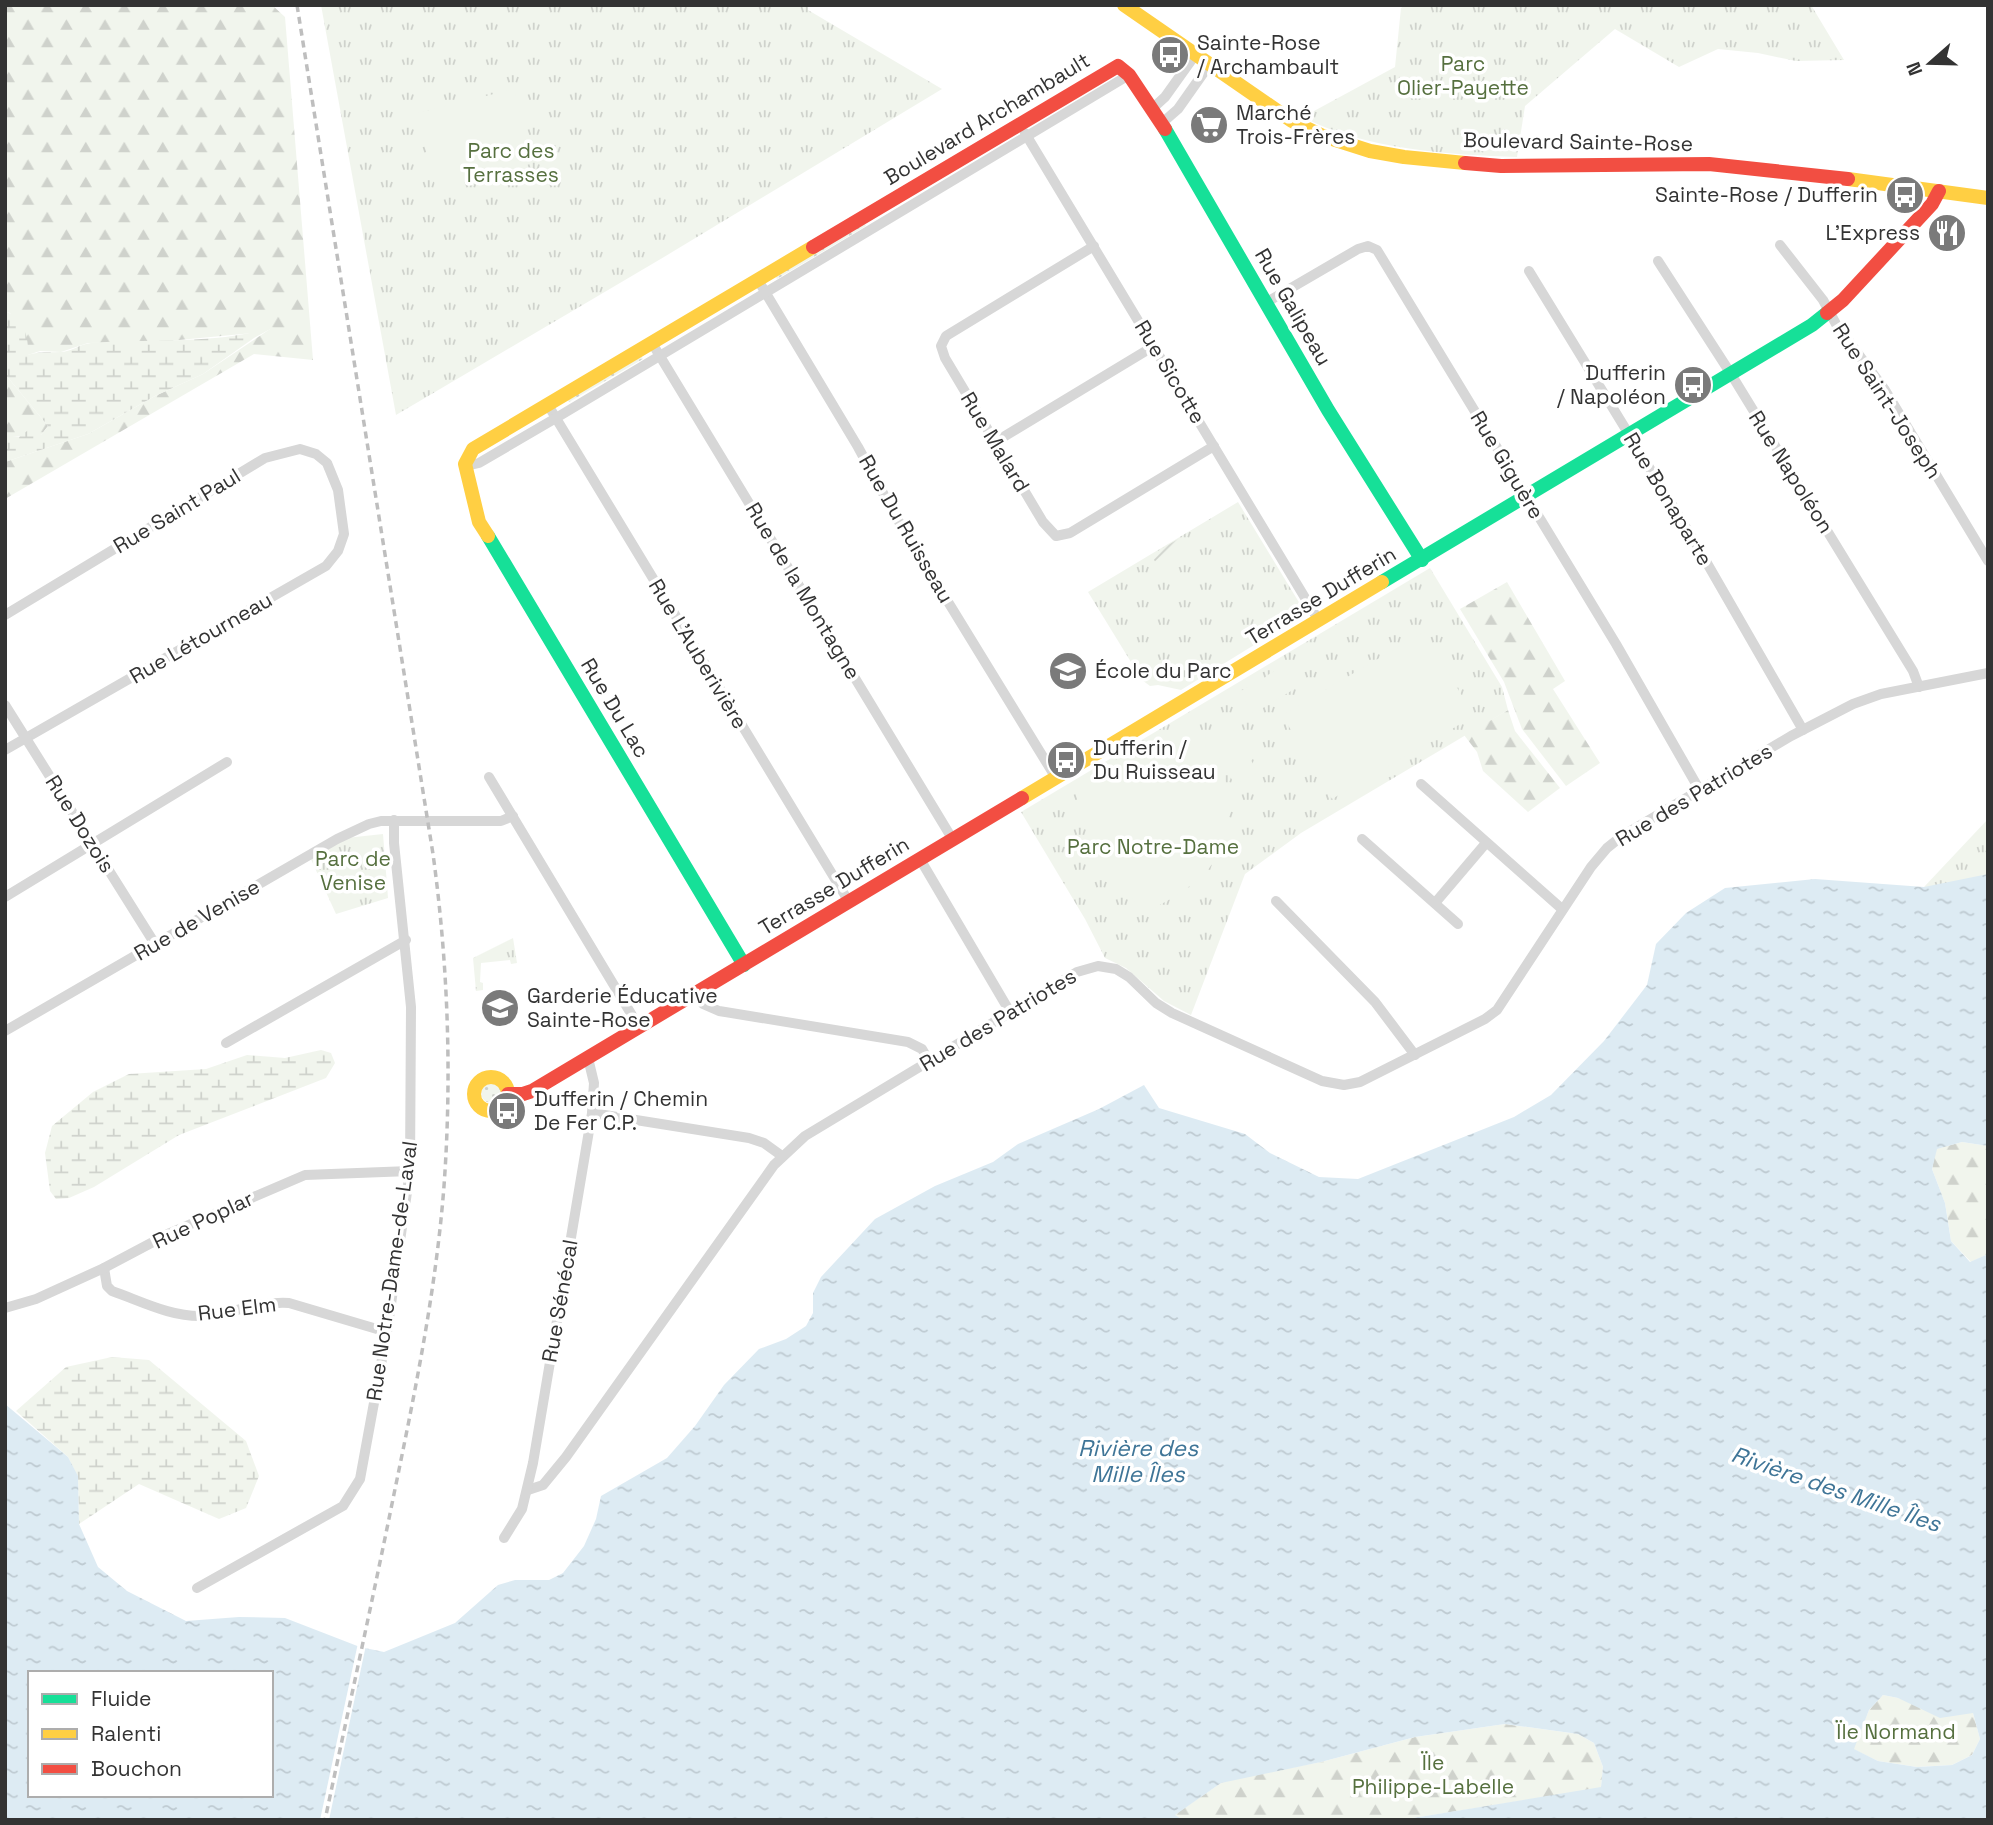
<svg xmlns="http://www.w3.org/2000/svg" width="1993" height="1825" viewBox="0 0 1993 1825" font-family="'Space Grotesk',sans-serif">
<defs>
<pattern id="grass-dots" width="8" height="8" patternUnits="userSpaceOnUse" patternTransform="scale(1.75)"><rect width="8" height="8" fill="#f1f5ed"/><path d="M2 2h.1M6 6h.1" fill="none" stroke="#cfd2cc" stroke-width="1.8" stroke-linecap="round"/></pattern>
<pattern id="forest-firs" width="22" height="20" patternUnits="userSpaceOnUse" patternTransform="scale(1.75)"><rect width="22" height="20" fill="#f1f5ed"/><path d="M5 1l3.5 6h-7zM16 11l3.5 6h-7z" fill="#cfd2cc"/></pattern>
<pattern id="wetland-marsh" width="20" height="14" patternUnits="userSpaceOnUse" patternTransform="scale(1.75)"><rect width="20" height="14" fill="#f1f5ed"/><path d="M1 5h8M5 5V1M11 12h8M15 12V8" fill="none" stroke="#cfd2cc"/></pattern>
<pattern id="park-tufts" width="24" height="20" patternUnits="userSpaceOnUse" patternTransform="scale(1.75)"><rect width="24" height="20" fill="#f1f5ed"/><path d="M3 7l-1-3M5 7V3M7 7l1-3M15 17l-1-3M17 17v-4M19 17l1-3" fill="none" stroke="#cfd2cc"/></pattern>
<pattern id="garden-furrows" width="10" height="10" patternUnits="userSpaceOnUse" patternTransform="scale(1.75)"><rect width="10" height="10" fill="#f1f5ed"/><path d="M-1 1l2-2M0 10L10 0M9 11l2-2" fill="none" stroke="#cfd2cc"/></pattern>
<pattern id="water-ripples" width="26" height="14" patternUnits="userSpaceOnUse" patternTransform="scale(1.75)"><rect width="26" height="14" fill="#ddebf3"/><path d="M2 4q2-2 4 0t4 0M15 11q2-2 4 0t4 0" fill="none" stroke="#becad1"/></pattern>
</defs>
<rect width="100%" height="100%" fill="#fff"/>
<!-- grass -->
<g fill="url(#grass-dots)">
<polygon points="864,222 866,226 777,279 775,276"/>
<polygon points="641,356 643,359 569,402 567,399"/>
<circle cx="491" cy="1093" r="10"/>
</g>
<!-- forest -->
<g fill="url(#forest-firs)">
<polygon points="5,5 272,5 285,17 313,360 254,354 5,499 5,462 88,434 155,396 203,374 270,329 253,333 158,342 88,343 61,352 40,351 28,355 10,313 5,311"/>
<path d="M5,374L48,426L41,435C28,434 17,438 5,437Z"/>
<polygon points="1507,582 1565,681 1553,689 1600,763 1566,786 1522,729 1504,682 1460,609"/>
<polygon points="1508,710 1515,731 1560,788 1528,812 1483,771 1477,752 1464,735"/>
<polygon points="1962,1142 1988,1146 1988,1254 1971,1262 1951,1241 1945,1203 1932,1169 1936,1149"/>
<polygon points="1883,1695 1973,1713 1980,1739 1972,1755 1952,1765 1917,1767 1878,1761 1853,1749 1869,1710"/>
<polygon points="1505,1724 1578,1734 1594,1743 1603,1767 1601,1788 1401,1820 1183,1820 1174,1815 1221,1783 1237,1778 1321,1762 1415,1737"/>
</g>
<!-- wetland -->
<g fill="url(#wetland-marsh)">
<path d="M5,311C24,319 29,337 28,355C40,351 48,353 60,352C71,352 80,344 91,343C152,338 214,345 274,327L254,338L203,374L155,396L88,434L5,462V437H19L31,428L41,435L48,426L5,374Z"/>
<polygon points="321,1050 331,1053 335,1063 326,1078 179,1135 94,1187 69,1198 56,1199 50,1191 45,1153 52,1126 93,1092 129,1074 206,1069 247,1055 285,1058"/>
<polygon points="112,1357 149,1360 246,1441 259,1476 246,1508 219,1519 139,1484 79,1524 78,1477 68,1457 16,1411 66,1367"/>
</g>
<!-- park -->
<g fill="url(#park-tufts)">
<polygon points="321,5 808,5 808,10 942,89 664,257 396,415"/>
<path d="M1405,5H1811L1844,60L1796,61L1758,53L1718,49L1679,67L1615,29L1525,106L1517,157C1451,155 1362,149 1303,117L1395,67L1401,8Z"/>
<polygon points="1238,502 1300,604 1301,616 1181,690 1158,685 1150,686 1142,680 1088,592"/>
<polygon points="1430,568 1502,687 1508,710 1301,833 1245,874 1191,1015 1164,1001 1126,968 1105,958 1085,919 1021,812"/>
<polygon points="1988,819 1988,892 1924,887"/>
<polygon points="383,834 388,898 336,914 309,855 337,839"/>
<polygon points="513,938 517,963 511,964 510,960 481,963 480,982 483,983 483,990 476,991 473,958"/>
</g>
<!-- garden -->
<polygon fill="url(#garden-furrows)" points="1180,538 1184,546 1156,563 1151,555"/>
<!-- pitch -->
<g fill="#f1f5ed">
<polygon points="514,89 531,161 435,185 417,113"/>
<polygon points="1424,632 1474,716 1332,799 1282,715"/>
<polygon points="1283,666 1296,688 1253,714 1239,692 1256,682 1264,681 1266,676"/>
<path d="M1193,717C1217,756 1240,792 1224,839C1220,850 1214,863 1206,872C1189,890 1164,902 1143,915L1076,808L1080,780Z"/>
<polygon points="1233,730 1258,772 1235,785 1211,744"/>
</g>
<!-- water -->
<path fill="url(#water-ripples)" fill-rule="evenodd" d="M1988,874V1146L1962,1142L1937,1149L1932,1169L1945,1203L1951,1241L1970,1262L1988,1254V1820H1401L1601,1787L1603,1767L1594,1743L1578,1734L1505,1724L1415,1737L1321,1762L1221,1783L1175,1815L1183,1820H5V1404L68,1457L78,1476L79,1524L98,1567L127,1591L186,1621L239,1617L285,1618L360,1647L384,1652L455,1623L498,1585L515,1580H549L563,1573L584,1546L596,1519L601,1496L667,1458L695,1426L724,1385L759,1349L786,1339L806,1326L813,1313V1293L821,1277L875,1219L935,1186L993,1162L1018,1144L1099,1109L1144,1085L1159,1108L1245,1134L1270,1153L1319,1177L1358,1179L1514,1117L1551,1095L1604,1041L1647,985L1656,944L1686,913L1725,888L1815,879L1924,887ZM30,1673H271V1795H30ZM1883,1695L1898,1698L1940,1718L1973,1713L1980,1739L1972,1755L1952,1765L1917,1767L1878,1761L1854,1749L1869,1710Z"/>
<!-- pier -->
<polygon fill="#fff" points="358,1643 366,1645 329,1820 320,1820"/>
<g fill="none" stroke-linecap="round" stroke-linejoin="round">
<!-- street -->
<g stroke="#d7d7d7" stroke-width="10">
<polyline points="1153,108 1165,97 1195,55"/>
<polyline points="1162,123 1178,109 1209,65"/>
<polyline points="1025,133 1319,621"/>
<polyline points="1780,245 1823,300 1836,324 1885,390 1988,561"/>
<polyline points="1094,246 946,336 941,346 945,358 1043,522 1056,536 1070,533 1214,446"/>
<polyline points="1658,261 1731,374 1913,671 1919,687"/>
<polyline points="1529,271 1696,544 1803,730"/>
<polyline points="758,280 858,447 896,517 1056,778"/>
<polyline points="1267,302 1358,249 1368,246 1377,250 1616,644 1699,789"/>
<polyline points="652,343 953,840"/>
<polyline points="548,405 849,902"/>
<polyline points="995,442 1154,346"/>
<polyline points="466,466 479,463 556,418 1129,75"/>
<polyline points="5,615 265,458 300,449 316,454 327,463 338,490 344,534 338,551 326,566 5,750"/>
<polyline points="5,705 155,944"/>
<polyline points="489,777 639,1027"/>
<polyline points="1421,784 1562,909"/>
<polyline points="1362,839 1458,924"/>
<polyline points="920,859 1010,1012"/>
<polyline points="5,897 227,762"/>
<polyline points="1276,901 1375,1002 1415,1055"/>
<polyline points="1435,903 1486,843"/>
<polyline points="694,994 703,1004 719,1011 908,1042 922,1049 929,1061"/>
<polyline points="5,1031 337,839 369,824 381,821 501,821 513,816"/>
<polyline points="226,1043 406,940"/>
<polyline points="592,1113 749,1138 764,1143 782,1156"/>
<path d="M104,1268L107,1286L112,1291C141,1301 171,1317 202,1316C231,1314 259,1301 289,1303L387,1332"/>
<polyline points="5,1308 36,1299 104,1268 170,1233 305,1175 410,1171"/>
<polyline points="528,1490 543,1485 566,1457 774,1165 805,1136 1077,972 1098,966 1116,969 1129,977 1156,1003 1172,1013 1322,1081 1344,1085 1360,1082 1485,1019 1497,1010 1591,867 1607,848 1622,836 1791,736 1853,704 1881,694 1988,673"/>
<polyline points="504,1538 522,1509 533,1463 592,1113 594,1083 588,1058"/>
<polyline points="197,1588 343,1506 360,1479 387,1332 410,1171 411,1007 394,843 394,820"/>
</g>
<!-- fast -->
<g stroke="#16e098" stroke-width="14">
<polyline points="1165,129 1328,410 1422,560"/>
<polyline points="488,536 744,965"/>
<polyline points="1382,582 1812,325 1827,313"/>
</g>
<!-- slow -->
<g stroke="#ffcf43" stroke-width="14">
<polyline points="1124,5 1292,121 1323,136 1370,151 1404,157 1465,163"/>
<polyline points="1848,179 1988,198"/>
<polyline points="488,536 479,522 465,464 473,449 813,247"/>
<polyline points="1022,798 1382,582"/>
<circle cx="491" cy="1094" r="17"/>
</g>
<!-- jam -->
<g stroke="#f24e42" stroke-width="14">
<polyline points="1465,163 1501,166 1709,164 1848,179"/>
<polyline points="813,247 1118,66 1129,75 1165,129"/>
<polyline points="1827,313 1843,300 1932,204 1939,191"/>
<polyline points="508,1094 523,1094 532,1091 1022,798"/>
</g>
<!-- rail -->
<path stroke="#bebebe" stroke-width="3.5" stroke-dasharray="7 5" stroke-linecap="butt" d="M297,5L433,854C448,964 452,1075 444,1186C436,1290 415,1392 394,1494C372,1603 348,1711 325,1820"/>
</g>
<!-- icons -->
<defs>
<symbol id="bus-disc" viewBox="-11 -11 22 22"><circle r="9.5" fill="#7a7a7a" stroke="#fff"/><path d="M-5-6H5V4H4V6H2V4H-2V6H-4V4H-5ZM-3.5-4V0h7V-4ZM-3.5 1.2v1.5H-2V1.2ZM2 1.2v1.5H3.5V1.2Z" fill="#fff"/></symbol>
<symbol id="supermarket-disc" viewBox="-11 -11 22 22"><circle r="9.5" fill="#7a7a7a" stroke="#fff"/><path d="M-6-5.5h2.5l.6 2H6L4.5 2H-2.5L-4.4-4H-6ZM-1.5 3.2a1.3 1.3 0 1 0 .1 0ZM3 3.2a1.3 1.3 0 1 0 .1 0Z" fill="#fff"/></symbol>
<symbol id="restaurant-disc" viewBox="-11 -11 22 22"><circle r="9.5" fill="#7a7a7a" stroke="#fff"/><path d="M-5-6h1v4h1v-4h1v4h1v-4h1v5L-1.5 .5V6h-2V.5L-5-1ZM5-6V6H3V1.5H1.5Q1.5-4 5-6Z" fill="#fff"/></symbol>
<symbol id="school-disc" viewBox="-11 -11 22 22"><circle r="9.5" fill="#7a7a7a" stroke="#fff"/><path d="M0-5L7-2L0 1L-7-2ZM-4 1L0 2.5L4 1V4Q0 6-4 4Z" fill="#fff"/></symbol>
</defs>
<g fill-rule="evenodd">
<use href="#bus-disc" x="1148" y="33" width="44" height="44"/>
<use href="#supermarket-disc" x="1187" y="103" width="44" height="44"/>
<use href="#bus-disc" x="1883" y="173" width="44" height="44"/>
<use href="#restaurant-disc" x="1925" y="211" width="44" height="44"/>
<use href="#bus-disc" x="1671" y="363" width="44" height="44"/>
<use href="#school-disc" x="1046" y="649" width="44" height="44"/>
<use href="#bus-disc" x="1044" y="738" width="44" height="44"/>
<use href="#school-disc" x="478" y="986" width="44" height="44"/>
<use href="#bus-disc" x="485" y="1089" width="44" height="44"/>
</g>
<g text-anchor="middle" stroke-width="7" stroke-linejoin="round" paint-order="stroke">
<!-- poi labels -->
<g font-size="21" fill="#333" stroke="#fff" text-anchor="start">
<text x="1197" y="50">Sainte-Rose<tspan x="1197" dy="24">/ Archambault</tspan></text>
<text x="1236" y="120">Marché<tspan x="1236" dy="24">Trois-Frères</tspan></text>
<text x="1878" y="202" text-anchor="end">Sainte-Rose / Dufferin</text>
<text x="1920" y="240" text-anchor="end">L'Express</text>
<text x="1666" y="380" text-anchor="end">Dufferin<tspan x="1666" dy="24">/ Napoléon</tspan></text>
<text x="1095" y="678">École du Parc</text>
<text x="1093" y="755">Dufferin /<tspan x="1093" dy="24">Du Ruisseau</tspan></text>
<text x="527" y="1003">Garderie Éducative<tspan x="527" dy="24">Sainte-Rose</tspan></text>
<text x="534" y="1106">Dufferin / Chemin<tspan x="534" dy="24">De Fer C.P.</tspan></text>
</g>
<!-- park labels -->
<g font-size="21" fill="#56703f" stroke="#fff">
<text x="1463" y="71">Parc<tspan x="1463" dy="24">Olier-Payette</tspan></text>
<text x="511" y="158">Parc des<tspan x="511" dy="24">Terrasses</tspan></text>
<text x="1153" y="854">Parc Notre-Dame</text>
<text x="353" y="866">Parc de<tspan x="353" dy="24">Venise</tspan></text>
<text x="1896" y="1739">Ïle Normand</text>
<text x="1433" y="1770">Ïle<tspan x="1433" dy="24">Philippe-Labelle</tspan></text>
</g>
<!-- street labels -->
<g font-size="21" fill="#333" stroke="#fff">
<text transform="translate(987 119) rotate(-31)" y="7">Boulevard Archambault</text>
<text transform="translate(1578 142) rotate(1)" y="7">Boulevard Sainte-Rose</text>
<text transform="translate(1293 307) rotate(60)" y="7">Rue Galipeau</text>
<text transform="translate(1170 372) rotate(59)" y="7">Rue Sicotte</text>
<text transform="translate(1887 401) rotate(57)" y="7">Rue Saint-Joseph</text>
<text transform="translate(995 442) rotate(59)" y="7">Rue Malard</text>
<text transform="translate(1507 465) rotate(59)" y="7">Rue Giguère</text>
<text transform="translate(1791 472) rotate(58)" y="7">Rue Napoléon</text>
<text transform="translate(1668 499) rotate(59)" y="7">Rue Bonaparte</text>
<text transform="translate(177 511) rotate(-31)" y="7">Rue Saint Paul</text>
<text transform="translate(906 529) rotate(60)" y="7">Rue Du Ruisseau</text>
<text transform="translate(803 591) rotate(59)" y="7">Rue de la Montagne</text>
<text transform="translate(1321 596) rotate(-31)" y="7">Terrasse Dufferin</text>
<text transform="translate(201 638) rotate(-30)" y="7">Rue Létourneau</text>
<text transform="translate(698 654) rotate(59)" y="7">Rue L'Auberivière</text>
<text transform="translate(615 708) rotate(59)" y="7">Rue Du Lac</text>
<text transform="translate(1694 795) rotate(-31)" y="7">Rue des Patriotes</text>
<text transform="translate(80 824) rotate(58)" y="7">Rue Dozois</text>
<text transform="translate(834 886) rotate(-31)" y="7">Terrasse Dufferin</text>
<text transform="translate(197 920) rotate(-30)" y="7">Rue de Venise</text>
<text transform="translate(998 1020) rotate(-31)" y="7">Rue des Patriotes</text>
<text transform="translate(203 1220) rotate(-25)" y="7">Rue Poplar</text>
<text transform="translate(392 1271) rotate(-82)" y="7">Rue Notre-Dame-de-Laval</text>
<text transform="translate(560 1301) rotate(-80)" y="7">Rue Sénécal</text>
<text transform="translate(237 1309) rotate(-7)" y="7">Rue Elm</text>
</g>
<!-- water labels -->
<g font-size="23" font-style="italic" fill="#3f7597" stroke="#fff">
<text x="1138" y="1456">Rivière des<tspan x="1138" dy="26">Mille Îles</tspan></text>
<text transform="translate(1836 1489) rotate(19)" y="8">Rivière des Mille Îles</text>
</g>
</g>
<!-- border -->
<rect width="1993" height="1825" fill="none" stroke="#333333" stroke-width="14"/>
<!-- legend -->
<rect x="28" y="1671" width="245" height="126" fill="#ffffff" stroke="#adadad" stroke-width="2"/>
<rect x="42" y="1694" width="35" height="10" fill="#16e098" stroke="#adadad" stroke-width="2"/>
<text x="91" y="1706" font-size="21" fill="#333333">Fluide</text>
<rect x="42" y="1729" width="35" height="10" fill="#ffcf43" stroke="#adadad" stroke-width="2"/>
<text x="91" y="1741" font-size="21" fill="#333333">Ralenti</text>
<rect x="42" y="1764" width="35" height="10" fill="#f24e42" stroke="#adadad" stroke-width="2"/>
<text x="91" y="1776" font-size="21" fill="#333333">Bouchon</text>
<!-- north arrow -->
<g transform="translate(1930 63) rotate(250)" stroke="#ffffff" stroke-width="5" paint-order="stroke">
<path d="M0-5L12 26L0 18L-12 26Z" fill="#333333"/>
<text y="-10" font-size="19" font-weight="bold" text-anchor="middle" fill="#333333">N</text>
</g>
</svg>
